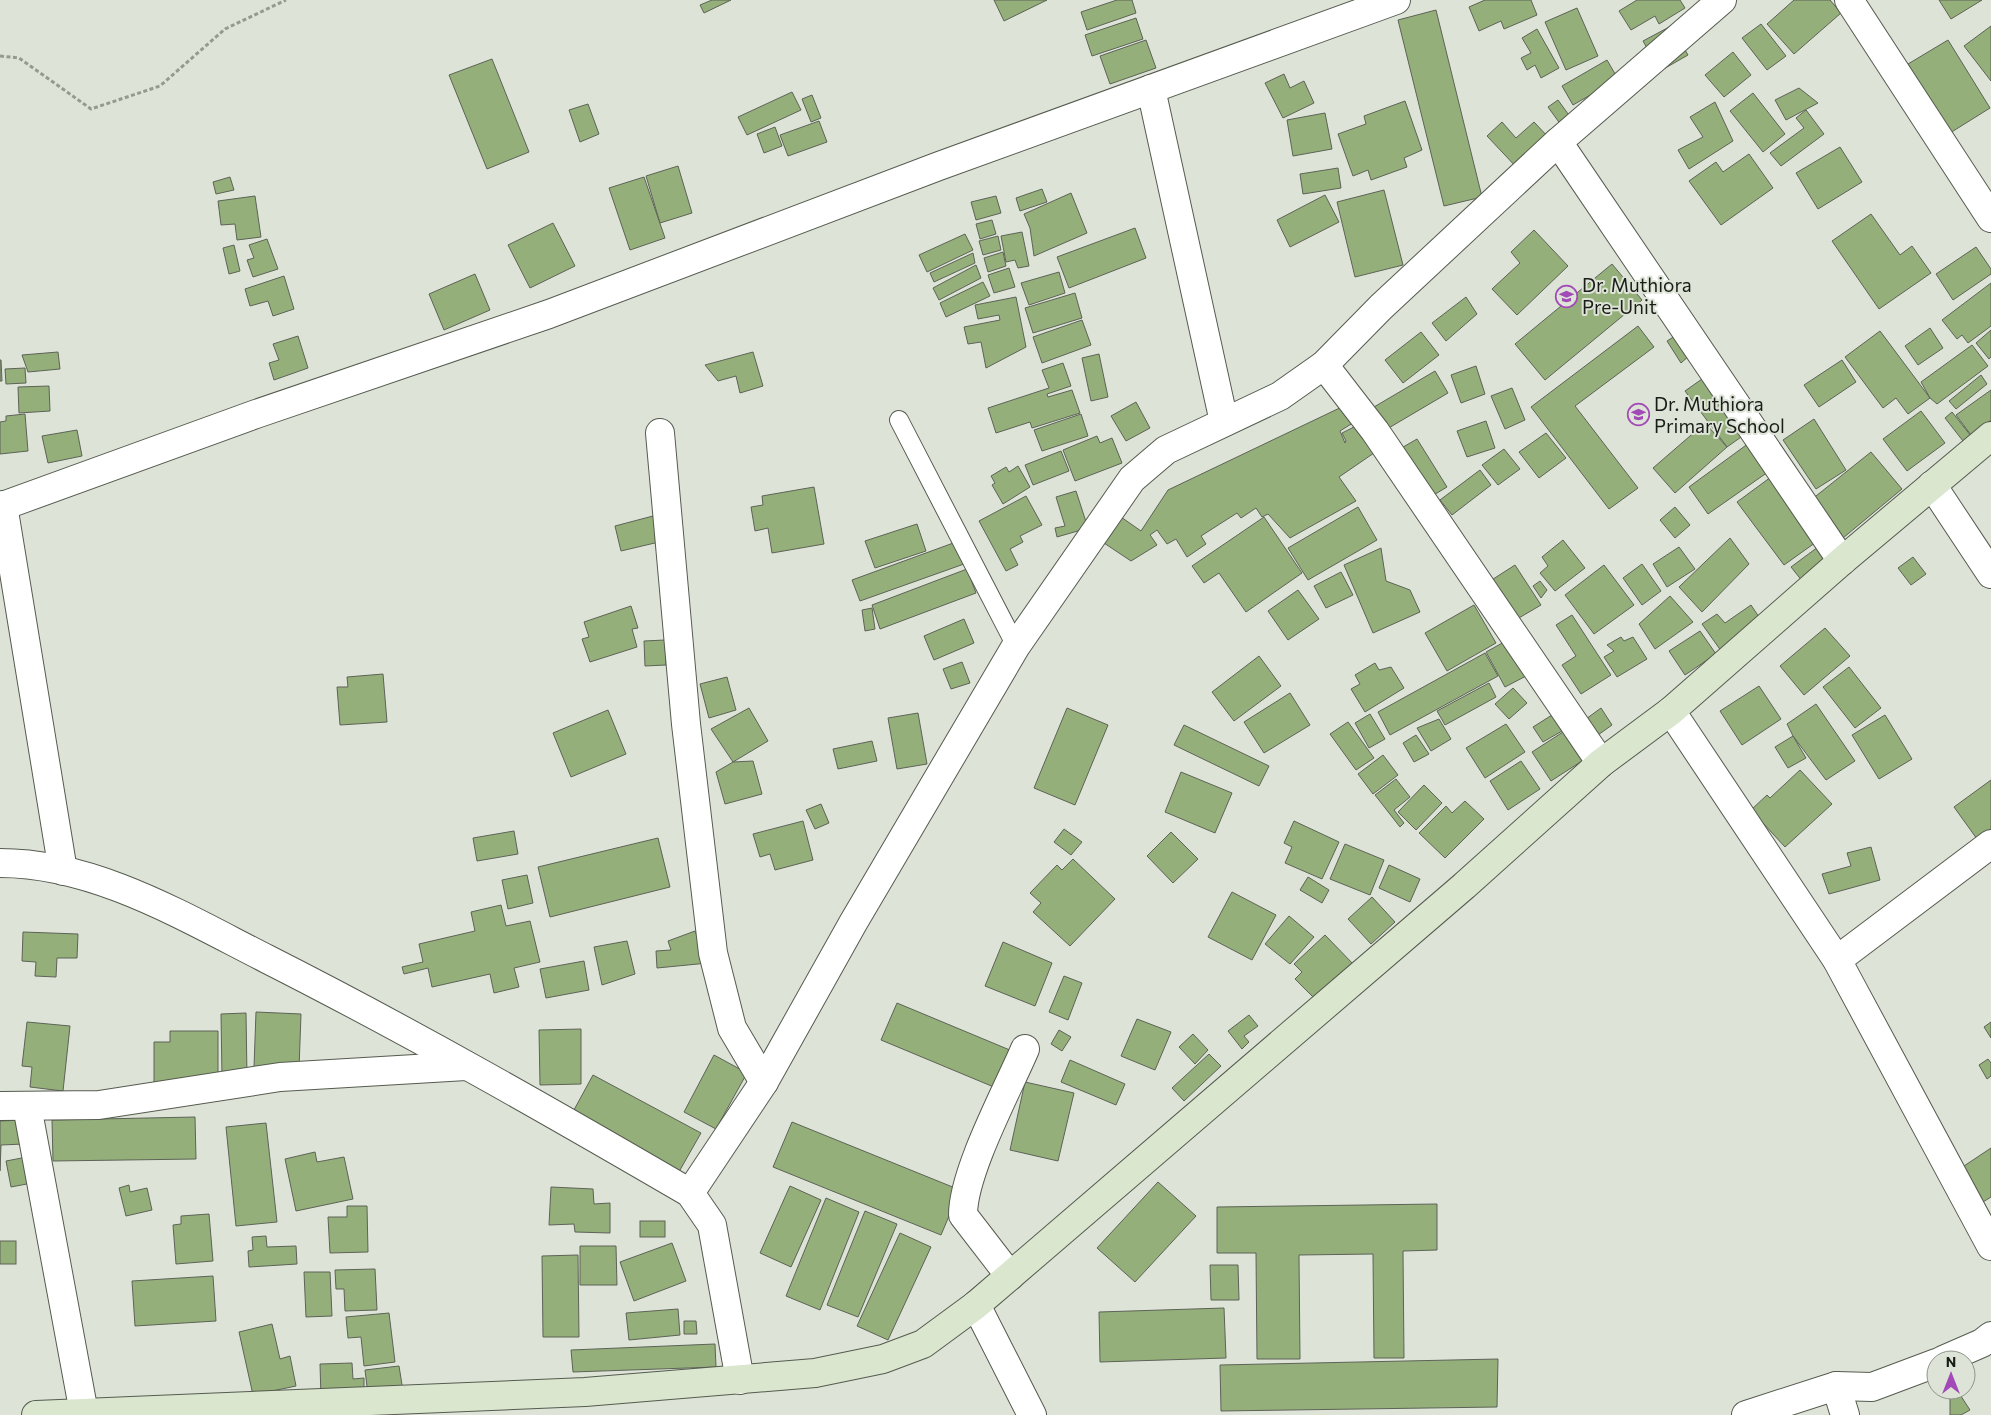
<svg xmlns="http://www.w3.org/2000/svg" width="1991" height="1415" viewBox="0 0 1991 1415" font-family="Commissioner,sans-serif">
<rect width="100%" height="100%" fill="#dde4d7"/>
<!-- building -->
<g fill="#94af7a" stroke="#5d6357">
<polygon points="712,0 731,0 704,13 700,5"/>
<polygon points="994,0 1047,0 1004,21"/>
<polygon points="1117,0 1132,0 1136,13 1087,30 1081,12"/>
<polygon points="1485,0 1531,0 1537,15 1504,29 1501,21 1479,31 1469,7"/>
<polygon points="1637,0 1680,0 1685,8 1659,24 1655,16 1631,30 1619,11"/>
<polygon points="1794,0 1830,0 1841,13 1794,54 1767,24"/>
<polygon points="1939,0 1982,0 1951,19"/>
<polygon points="1577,8 1598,56 1566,70 1545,22"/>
<polygon points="1436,10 1482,197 1444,206 1398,20"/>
<polygon points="1136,18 1143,39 1092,56 1085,35"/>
<polygon points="1761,24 1786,56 1767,70 1742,38"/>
<polygon points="1671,26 1688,55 1660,71 1643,41"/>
<polygon points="1991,26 1991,81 1964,46"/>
<polygon points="1537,29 1559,68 1541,78 1535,65 1527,70 1521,58 1531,53 1522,38"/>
<polygon points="1146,40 1156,68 1110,84 1100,56"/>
<polygon points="1948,40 1990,108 1950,133 1908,64"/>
<polygon points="1733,52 1751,75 1724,97 1705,75"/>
<polygon points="492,59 529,152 487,169 449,75"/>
<polygon points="1607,60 1618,79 1573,105 1562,86"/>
<polygon points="1284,74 1290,88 1304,81 1314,103 1283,118 1265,83"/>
<polygon points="1799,88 1818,103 1786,120 1775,100"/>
<polygon points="792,92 801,110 747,135 738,117"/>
<polygon points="1753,93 1785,134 1763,152 1730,111"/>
<polygon points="812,95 821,118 811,122 802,99"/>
<polygon points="1558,100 1571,118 1561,125 1548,107"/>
<polygon points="1405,101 1422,150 1404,158 1407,167 1371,180 1368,170 1353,176 1338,134 1366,124 1364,116"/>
<polygon points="1715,102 1733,141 1689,169 1678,150 1703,137 1690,117"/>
<polygon points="588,104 599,134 580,142 569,110"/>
<polygon points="1806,110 1824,134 1781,166 1770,153 1804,128 1796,118"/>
<polygon points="1325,113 1332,149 1293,156 1287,120"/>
<polygon points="819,121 827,142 788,156 780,135"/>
<polygon points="1502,122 1516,138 1534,122 1551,140 1519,170 1487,136"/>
<polygon points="775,127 782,146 764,153 757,134"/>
<polygon points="1840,147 1862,182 1818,209 1796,173"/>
<polygon points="1749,154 1773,188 1721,225 1689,181 1716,162 1723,172"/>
<polygon points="678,166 692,213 660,223 646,176"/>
<polygon points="1338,168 1341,188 1303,194 1300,174"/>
<polygon points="230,177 234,190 216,194 213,182"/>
<polygon points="644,177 665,238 630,250 609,188"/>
<polygon points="1042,189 1047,202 1020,211 1016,198"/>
<polygon points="1384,190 1403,265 1355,277 1337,202"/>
<polygon points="1071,193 1087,233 1034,256 1030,228 1024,214"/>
<polygon points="1325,195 1339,222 1290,247 1277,220"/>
<polygon points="255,196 261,237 237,240 235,224 221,225 218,201"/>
<polygon points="996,196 1001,213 976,220 971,202"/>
<polygon points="1871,214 1900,255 1912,246 1931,273 1879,309 1832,241"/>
<polygon points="992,220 996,234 980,239 976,224"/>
<polygon points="553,223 575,266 530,288 508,245"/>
<polygon points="1135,228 1146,258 1069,288 1057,257"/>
<polygon points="1534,230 1568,266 1517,315 1492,289 1520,263 1511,252"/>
<polygon points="1022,232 1029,266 1018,268 1015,260 1006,262 1001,236"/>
<polygon points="965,234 973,250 927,272 919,255"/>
<polygon points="998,236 1001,250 983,255 979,241"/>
<polygon points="267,239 278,269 253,277 247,260 254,258 249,245"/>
<polygon points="234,245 240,271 229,274 223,248"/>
<polygon points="1976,247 1991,269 1991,274 1953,300 1936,274"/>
<polygon points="1003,252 1006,266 988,272 984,258"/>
<polygon points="973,253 975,263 934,282 930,273"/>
<polygon points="1612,264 1642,300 1545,380 1515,344"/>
<polygon points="976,265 981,278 939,300 933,288"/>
<polygon points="1009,268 1015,287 994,293 988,275"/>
<polygon points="1059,272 1065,293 1029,305 1021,283"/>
<polygon points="475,274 490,310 444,330 429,294"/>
<polygon points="284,276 294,309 273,316 268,301 250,306 245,289"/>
<polygon points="983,282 990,296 946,317 940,303"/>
<polygon points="1991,283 1991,326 1968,343 1962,335 1957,339 1942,320"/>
<polygon points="1075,293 1082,318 1033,333 1025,308"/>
<polygon points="1016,297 1026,347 986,368 981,342 968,344 964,327 1000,320 999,315 978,319 975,305"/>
<polygon points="1466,297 1477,314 1446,341 1432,323"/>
<polygon points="1082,320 1091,345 1042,363 1033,337"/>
<polygon points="1638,326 1654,347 1575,406 1638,488 1609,509 1531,407"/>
<polygon points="1930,328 1943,348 1918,365 1905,346"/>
<polygon points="1991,330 1991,357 1989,359 1976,343"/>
<polygon points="1880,331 1930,398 1908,414 1896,398 1883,408 1845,357"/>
<polygon points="1421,332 1439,355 1403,383 1385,360"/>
<polygon points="298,336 308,368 274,380 269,363 279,360 273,344"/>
<polygon points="1675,336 1690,355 1681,363 1667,341"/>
<polygon points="1972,345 1988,366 1937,404 1930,398 1921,382"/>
<polygon points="58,352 60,369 28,372 22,355"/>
<polygon points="753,352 763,386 740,393 736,376 718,381 705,365"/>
<polygon points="1099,354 1108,397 1091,401 1082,358"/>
<polygon points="0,360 1,360 2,381 0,381"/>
<polygon points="1842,360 1856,382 1819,407 1804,385"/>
<polygon points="1063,363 1071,386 1047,394 1048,397 1072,390 1080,413 1032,428 1030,422 996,433 988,408 1049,388 1042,370"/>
<polygon points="1476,366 1485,394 1461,403 1451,375"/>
<polygon points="25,368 26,383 6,384 5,369"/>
<polygon points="1435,371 1448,393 1387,429 1374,407"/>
<polygon points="1981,375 1987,384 1956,409 1949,401"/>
<polygon points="1702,379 1744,435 1727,447 1685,391"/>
<polygon points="49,386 50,411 19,413 18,387"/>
<polygon points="1512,388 1525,420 1505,429 1491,396"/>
<polygon points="1991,390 1991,420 1971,435 1956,415"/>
<polygon points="1136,402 1150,428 1126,441 1111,416"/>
<polygon points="1348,404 1356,421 1340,431 1345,443 1346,441 1342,433 1358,425 1374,453 1339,477 1356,501 1290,538 1268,514 1262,517 1256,508 1241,518 1237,513 1201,536 1206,544 1187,557 1176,539 1167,544 1157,530 1150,535 1157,545 1131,561 1104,543 1121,517 1141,531 1168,490"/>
<polygon points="1921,411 1945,443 1907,471 1883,439"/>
<polygon points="1952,412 1971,436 1963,441 1945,418"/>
<polygon points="25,414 28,451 0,454 0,422 6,421 6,416"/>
<polygon points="1081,414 1088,436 1042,451 1034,430"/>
<polygon points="1814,419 1846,470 1816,489 1783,440"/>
<polygon points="1486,421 1495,448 1467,457 1457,431"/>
<polygon points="1705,423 1727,447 1675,493 1653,468"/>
<polygon points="77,430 82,456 48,463 42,436"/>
<polygon points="1546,433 1566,458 1539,478 1519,452"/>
<polygon points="1097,436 1100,443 1112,438 1122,463 1075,481 1063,450"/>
<polygon points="1417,439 1447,487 1427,499 1398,450"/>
<polygon points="1749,443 1768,472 1708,514 1689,487"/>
<polygon points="1504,449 1520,469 1498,485 1482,465"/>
<polygon points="1061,451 1069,471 1033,485 1025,465"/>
<polygon points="1871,452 1902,489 1843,538 1811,500"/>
<polygon points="1018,466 1030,487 1003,504 992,485 995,483 991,476 1006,467 1009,472"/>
<polygon points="1480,470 1491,485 1452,515 1440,500"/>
<polygon points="1771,477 1819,540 1784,565 1737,502"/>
<polygon points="814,487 824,544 772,553 768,528 755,531 751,507 763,505 762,496"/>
<polygon points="1076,491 1088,528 1057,537 1055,528 1065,526 1056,497"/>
<polygon points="1026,496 1042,525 1020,536 1023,542 1010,549 1018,565 1006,571 979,521"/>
<polygon points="1358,507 1377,540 1308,580 1288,548"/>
<polygon points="1675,507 1690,525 1675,538 1660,520"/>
<polygon points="653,516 659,542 621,551 615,526"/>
<polygon points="1264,517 1302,573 1246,612 1219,573 1204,583 1192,566"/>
<polygon points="917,524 926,551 875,568 865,541"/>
<polygon points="1730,538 1749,564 1702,612 1679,587"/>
<polygon points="1563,540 1585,568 1555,591 1540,573 1548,566 1542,557"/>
<polygon points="956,542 964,564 860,601 852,580"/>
<polygon points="1822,544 1830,559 1803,582 1791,567"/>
<polygon points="1679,547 1695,569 1667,587 1653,564"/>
<polygon points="1381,548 1386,581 1410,590 1420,612 1373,633 1344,565"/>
<polygon points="1913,557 1926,574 1911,585 1898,568"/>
<polygon points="1642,564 1661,591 1642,605 1623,578"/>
<polygon points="1515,565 1541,605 1512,622 1487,583"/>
<polygon points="1604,565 1634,605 1594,634 1565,595"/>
<polygon points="967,569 976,593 880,629 872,605"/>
<polygon points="1341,572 1353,595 1326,608 1314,586"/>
<polygon points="1540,581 1547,590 1541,598 1533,586"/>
<polygon points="1298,590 1319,619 1288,640 1268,611"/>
<polygon points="1670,596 1693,622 1655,649 1639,624"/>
<polygon points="1474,605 1496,643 1447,671 1425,633"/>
<polygon points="1751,605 1763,623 1724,655 1702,624 1717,614 1725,623"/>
<polygon points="631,606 638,628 632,629 637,647 590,662 582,639 589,637 584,622"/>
<polygon points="872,608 875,629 865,631 862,610"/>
<polygon points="1572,615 1611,675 1581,694 1562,665 1576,656 1556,625"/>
<polygon points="964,619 974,643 934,660 924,636"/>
<polygon points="1825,628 1850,656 1804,695 1780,666"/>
<polygon points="1700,631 1716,654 1685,675 1669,651"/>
<polygon points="1621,637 1624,641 1633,637 1647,659 1617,677 1604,657 1614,651 1607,645"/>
<polygon points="665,640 666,665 645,666 644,641"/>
<polygon points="1506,641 1526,676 1505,687 1486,652"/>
<polygon points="1485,653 1498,676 1390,735 1378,712"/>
<polygon points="1259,656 1281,686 1234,721 1212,692"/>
<polygon points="962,662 970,683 951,689 943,669"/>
<polygon points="1375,663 1379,670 1391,667 1404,688 1365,712 1351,689 1360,684 1355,675"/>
<polygon points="1849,667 1881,708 1855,728 1823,687"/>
<polygon points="383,674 387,722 340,725 337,687 348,687 347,677"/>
<polygon points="727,677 736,710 709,718 700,684"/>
<polygon points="1489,683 1496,697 1445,725 1437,711"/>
<polygon points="1759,686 1781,719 1742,745 1720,711"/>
<polygon points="1513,688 1527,703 1509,719 1495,704"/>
<polygon points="1290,693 1310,725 1264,753 1244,722"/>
<polygon points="1816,704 1855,761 1826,780 1793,736 1787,724"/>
<polygon points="749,708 768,741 733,762 711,729"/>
<polygon points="1067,708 1108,725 1075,805 1034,788"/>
<polygon points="1601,708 1612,725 1598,735 1586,719"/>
<polygon points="608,710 626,754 571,777 553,733"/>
<polygon points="918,713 927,764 897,769 888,718"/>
<polygon points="1370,714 1385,739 1369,748 1355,723"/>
<polygon points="1552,715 1562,731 1543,742 1533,727"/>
<polygon points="1885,715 1912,759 1879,779 1852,735"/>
<polygon points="1439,719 1451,739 1431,751 1417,728"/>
<polygon points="1348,722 1374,758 1356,770 1330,734"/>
<polygon points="1506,724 1525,752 1485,778 1466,748"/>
<polygon points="1184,725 1269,766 1259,786 1174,745"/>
<polygon points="1563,732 1582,761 1551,781 1532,752"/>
<polygon points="1416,735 1429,754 1414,762 1403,743"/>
<polygon points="1793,736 1806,758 1788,768 1775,747"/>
<polygon points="872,741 877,761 838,769 833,749"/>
<polygon points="1383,755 1398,775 1373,794 1358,774"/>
<polygon points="753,761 762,794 725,804 716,772 733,762"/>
<polygon points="1521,761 1540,789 1508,810 1490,781"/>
<polygon points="1800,770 1832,804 1785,847 1751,810 1767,795 1770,798"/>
<polygon points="1181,772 1232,793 1215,833 1165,812"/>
<polygon points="1396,779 1410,797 1394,810 1404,823 1400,827 1375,795"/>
<polygon points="1991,780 1991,829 1977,839 1954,807"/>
<polygon points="1424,785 1442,803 1416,830 1398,812"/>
<polygon points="1465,801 1484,819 1445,858 1419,833 1446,806 1452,813"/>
<polygon points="821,804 829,823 815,829 806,810"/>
<polygon points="803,821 813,860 775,870 770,854 760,857 753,834"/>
<polygon points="1294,821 1339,842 1322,879 1285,863 1292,847 1284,843"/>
<polygon points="1064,829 1082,842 1071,855 1054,842"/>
<polygon points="514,831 518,854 477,861 473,838"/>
<polygon points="1171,832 1198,859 1173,883 1147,856"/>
<polygon points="658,838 670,887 550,917 538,867"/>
<polygon points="1345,844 1384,860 1370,895 1330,879"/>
<polygon points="1871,847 1880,880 1829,894 1822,874 1851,866 1847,853"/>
<polygon points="1073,859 1115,899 1070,946 1033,912 1041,903 1030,893 1057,865 1062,870"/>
<polygon points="1389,865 1420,879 1410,902 1379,888"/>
<polygon points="527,875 533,903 508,909 502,880"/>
<polygon points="1308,877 1329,890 1322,903 1300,890"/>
<polygon points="1232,892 1276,915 1252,960 1208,937"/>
<polygon points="1372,897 1395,922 1371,944 1348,919"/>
<polygon points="501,905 506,926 530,921 540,962 514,968 519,987 494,993 490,974 432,987 428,968 404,974 402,967 423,962 419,944 475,931 471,912"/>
<polygon points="1289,916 1314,937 1290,964 1265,944"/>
<polygon points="695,931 708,963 657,968 656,951 671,950 668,941"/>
<polygon points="23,932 78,934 77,958 57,958 56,977 35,976 36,962 22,961"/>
<polygon points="1325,935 1355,966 1318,1002 1295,979 1302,972 1294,964"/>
<polygon points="627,941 635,974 602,985 594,947"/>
<polygon points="1003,942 1052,963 1035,1006 985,986"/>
<polygon points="584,961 589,990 546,998 540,969"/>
<polygon points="1064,976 1082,983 1068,1020 1049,1012"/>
<polygon points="897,1003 1017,1053 1001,1090 881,1040"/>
<polygon points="256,1012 301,1014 299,1069 254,1067"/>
<polygon points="246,1013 247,1077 222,1077 221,1014"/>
<polygon points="1249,1015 1258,1026 1244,1036 1249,1042 1242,1049 1228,1031"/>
<polygon points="1137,1019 1171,1032 1155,1070 1121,1056"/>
<polygon points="27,1022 70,1026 63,1091 30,1087 32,1067 22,1066"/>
<polygon points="1991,1022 1991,1038 1984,1027"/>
<polygon points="581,1029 581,1084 540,1085 539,1030"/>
<polygon points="1059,1030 1071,1037 1062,1051 1051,1044"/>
<polygon points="170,1031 218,1031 218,1086 154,1086 154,1042 170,1042"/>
<polygon points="1193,1034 1208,1050 1195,1064 1179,1047"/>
<polygon points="1209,1054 1221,1066 1184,1101 1172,1088"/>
<polygon points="714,1055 747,1073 716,1129 684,1112"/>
<polygon points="1988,1059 1991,1063 1991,1076 1987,1079 1979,1065"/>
<polygon points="1070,1060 1125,1084 1116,1105 1061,1082"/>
<polygon points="593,1075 701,1133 676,1177 569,1119"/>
<polygon points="1025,1082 1074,1093 1058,1161 1010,1150"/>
<polygon points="195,1117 196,1159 53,1161 52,1120"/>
<polygon points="24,1120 24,1144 1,1145 0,1171 0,1121"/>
<polygon points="792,1122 960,1190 941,1235 773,1167"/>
<polygon points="266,1123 277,1222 236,1226 226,1127"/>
<polygon points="1991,1148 1991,1197 1983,1202 1961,1168"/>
<polygon points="315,1152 317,1162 344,1157 353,1199 296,1211 285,1159"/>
<polygon points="27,1157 32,1183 11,1187 6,1161"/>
<polygon points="1158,1182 1196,1216 1135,1282 1097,1248"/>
<polygon points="129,1185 130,1192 147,1188 152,1210 126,1216 119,1188"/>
<polygon points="790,1186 821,1200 791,1267 760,1253"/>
<polygon points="551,1187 593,1189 594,1204 610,1203 610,1233 575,1232 574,1224 549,1225"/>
<polygon points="826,1198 859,1212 820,1310 786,1296"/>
<polygon points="1437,1204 1437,1250 1403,1251 1404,1358 1374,1358 1373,1254 1299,1255 1300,1359 1257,1359 1256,1253 1217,1253 1217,1207"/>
<polygon points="347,1206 367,1206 368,1252 330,1253 328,1217 347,1217"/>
<polygon points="865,1211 897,1224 858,1317 827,1305"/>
<polygon points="209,1214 213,1261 176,1264 173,1225 181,1224 181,1216"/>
<rect x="640" y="1221" width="25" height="16"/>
<polygon points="900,1233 931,1247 888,1340 857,1326"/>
<polygon points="266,1236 267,1247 296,1246 297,1264 249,1267 248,1251 253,1250 252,1237"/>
<rect x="0" y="1241" width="16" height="23"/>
<polygon points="672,1243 686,1281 634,1301 620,1262"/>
<polygon points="580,1246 616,1246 617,1285 580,1285"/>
<polygon points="578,1255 579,1337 543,1337 542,1256"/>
<polygon points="1210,1265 1238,1265 1239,1300 1211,1300"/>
<polygon points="375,1269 377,1310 345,1311 344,1289 336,1289 335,1270"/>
<polygon points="304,1272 330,1272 332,1316 306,1317"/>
<polygon points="213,1276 216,1321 135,1326 132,1281"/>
<polygon points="1224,1308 1226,1358 1100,1362 1099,1312"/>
<polygon points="678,1309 680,1335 629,1340 626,1313"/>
<polygon points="389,1313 395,1362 364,1366 361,1337 348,1338 346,1317"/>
<polygon points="684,1321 696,1321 697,1334 684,1334"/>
<polygon points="272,1324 280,1359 290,1356 296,1386 253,1395 239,1332"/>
<polygon points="715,1344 716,1367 573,1372 571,1350"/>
<polygon points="1498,1359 1497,1407 1221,1411 1220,1365"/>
<polygon points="352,1363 353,1379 364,1378 364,1396 321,1398 320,1364"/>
<polygon points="399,1366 403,1391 368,1395 365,1370"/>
<polygon points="1953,1390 1957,1390 1970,1410 1961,1415 1950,1415 1950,1392"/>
</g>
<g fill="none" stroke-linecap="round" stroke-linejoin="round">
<defs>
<polyline id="lane" points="899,420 1016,646"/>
<g id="street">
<polyline points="1849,0 1991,218"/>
<polyline points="1151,89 1224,422"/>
<polyline points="1558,142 1842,561"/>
<polyline points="1324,365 1375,431 1601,763"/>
<polyline points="660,433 686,724 713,953 732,1028 764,1082"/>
<polyline points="1932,485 1991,574"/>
<polyline points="3,505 63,871"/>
<polyline points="0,507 256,414 549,314 939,166 1396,0"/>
<polyline points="1671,711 1837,960 1991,1246"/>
<path d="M0,863C95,863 184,917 267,959C411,1032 551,1112 690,1193L712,1225L740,1380"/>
<polyline points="1837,960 1991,844"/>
<polyline points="0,1106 99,1105 280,1077 466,1066"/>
<polyline points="27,1106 84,1413"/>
<polyline points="690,1193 764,1082 853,923 1016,646 1132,479 1166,450 1280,396 1324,365 1381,307 1558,142 1722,0"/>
<path d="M1010,1276L963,1215C963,1172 1007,1091 1025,1049"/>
<polyline points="976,1305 1032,1415"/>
<polyline points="1943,1360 1982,1343 1991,1336"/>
<polyline points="1836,1386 1845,1415"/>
<polyline points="1746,1415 1836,1386 1872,1387 1936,1363"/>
</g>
<polyline id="secondary" points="36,1415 585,1392 815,1373 883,1359 923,1344 976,1305 1464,886 1601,763 1671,711 1842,561 1991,436"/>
</defs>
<!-- lane casing -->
<use href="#lane" stroke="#555b4f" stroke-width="20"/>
<!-- street casing -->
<use href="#street" stroke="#555b4f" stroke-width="30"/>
<!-- secondary casing -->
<use href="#secondary" stroke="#555b4f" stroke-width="30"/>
<!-- path -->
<polyline stroke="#949a90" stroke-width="3" stroke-dasharray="4 2.5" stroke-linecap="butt" points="0,56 19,58 91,109 160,86 225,29 286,0"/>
<!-- lane -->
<use href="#lane" stroke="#fff" stroke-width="18"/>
<!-- street -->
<use href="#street" stroke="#fff" stroke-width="28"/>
<!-- secondary -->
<use href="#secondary" stroke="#dae6ce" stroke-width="28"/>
</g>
<!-- icons -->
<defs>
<symbol id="school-ring" viewBox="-11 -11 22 22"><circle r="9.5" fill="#dde4d7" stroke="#a24ab7" stroke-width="1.5"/><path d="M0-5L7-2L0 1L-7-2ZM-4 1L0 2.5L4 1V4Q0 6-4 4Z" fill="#a24ab7"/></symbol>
</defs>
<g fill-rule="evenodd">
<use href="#school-ring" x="1554" y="284" width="25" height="25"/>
<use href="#school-ring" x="1626" y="402" width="25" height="25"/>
</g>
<g text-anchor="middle" stroke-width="4" stroke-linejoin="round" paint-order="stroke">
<!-- poi labels -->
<g font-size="19" fill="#191c17" stroke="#dde4d7" text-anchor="start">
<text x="1582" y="292">Dr. Muthiora<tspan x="1582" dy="22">Pre-Unit</tspan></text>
<text x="1654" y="411">Dr. Muthiora<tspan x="1654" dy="22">Primary School</tspan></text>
</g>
</g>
<!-- north arrow -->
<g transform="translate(1951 1375)"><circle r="24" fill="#dde4d7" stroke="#8f948a"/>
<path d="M0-4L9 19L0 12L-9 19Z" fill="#a24ab7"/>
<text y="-8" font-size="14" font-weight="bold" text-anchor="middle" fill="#191c17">N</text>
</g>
</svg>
